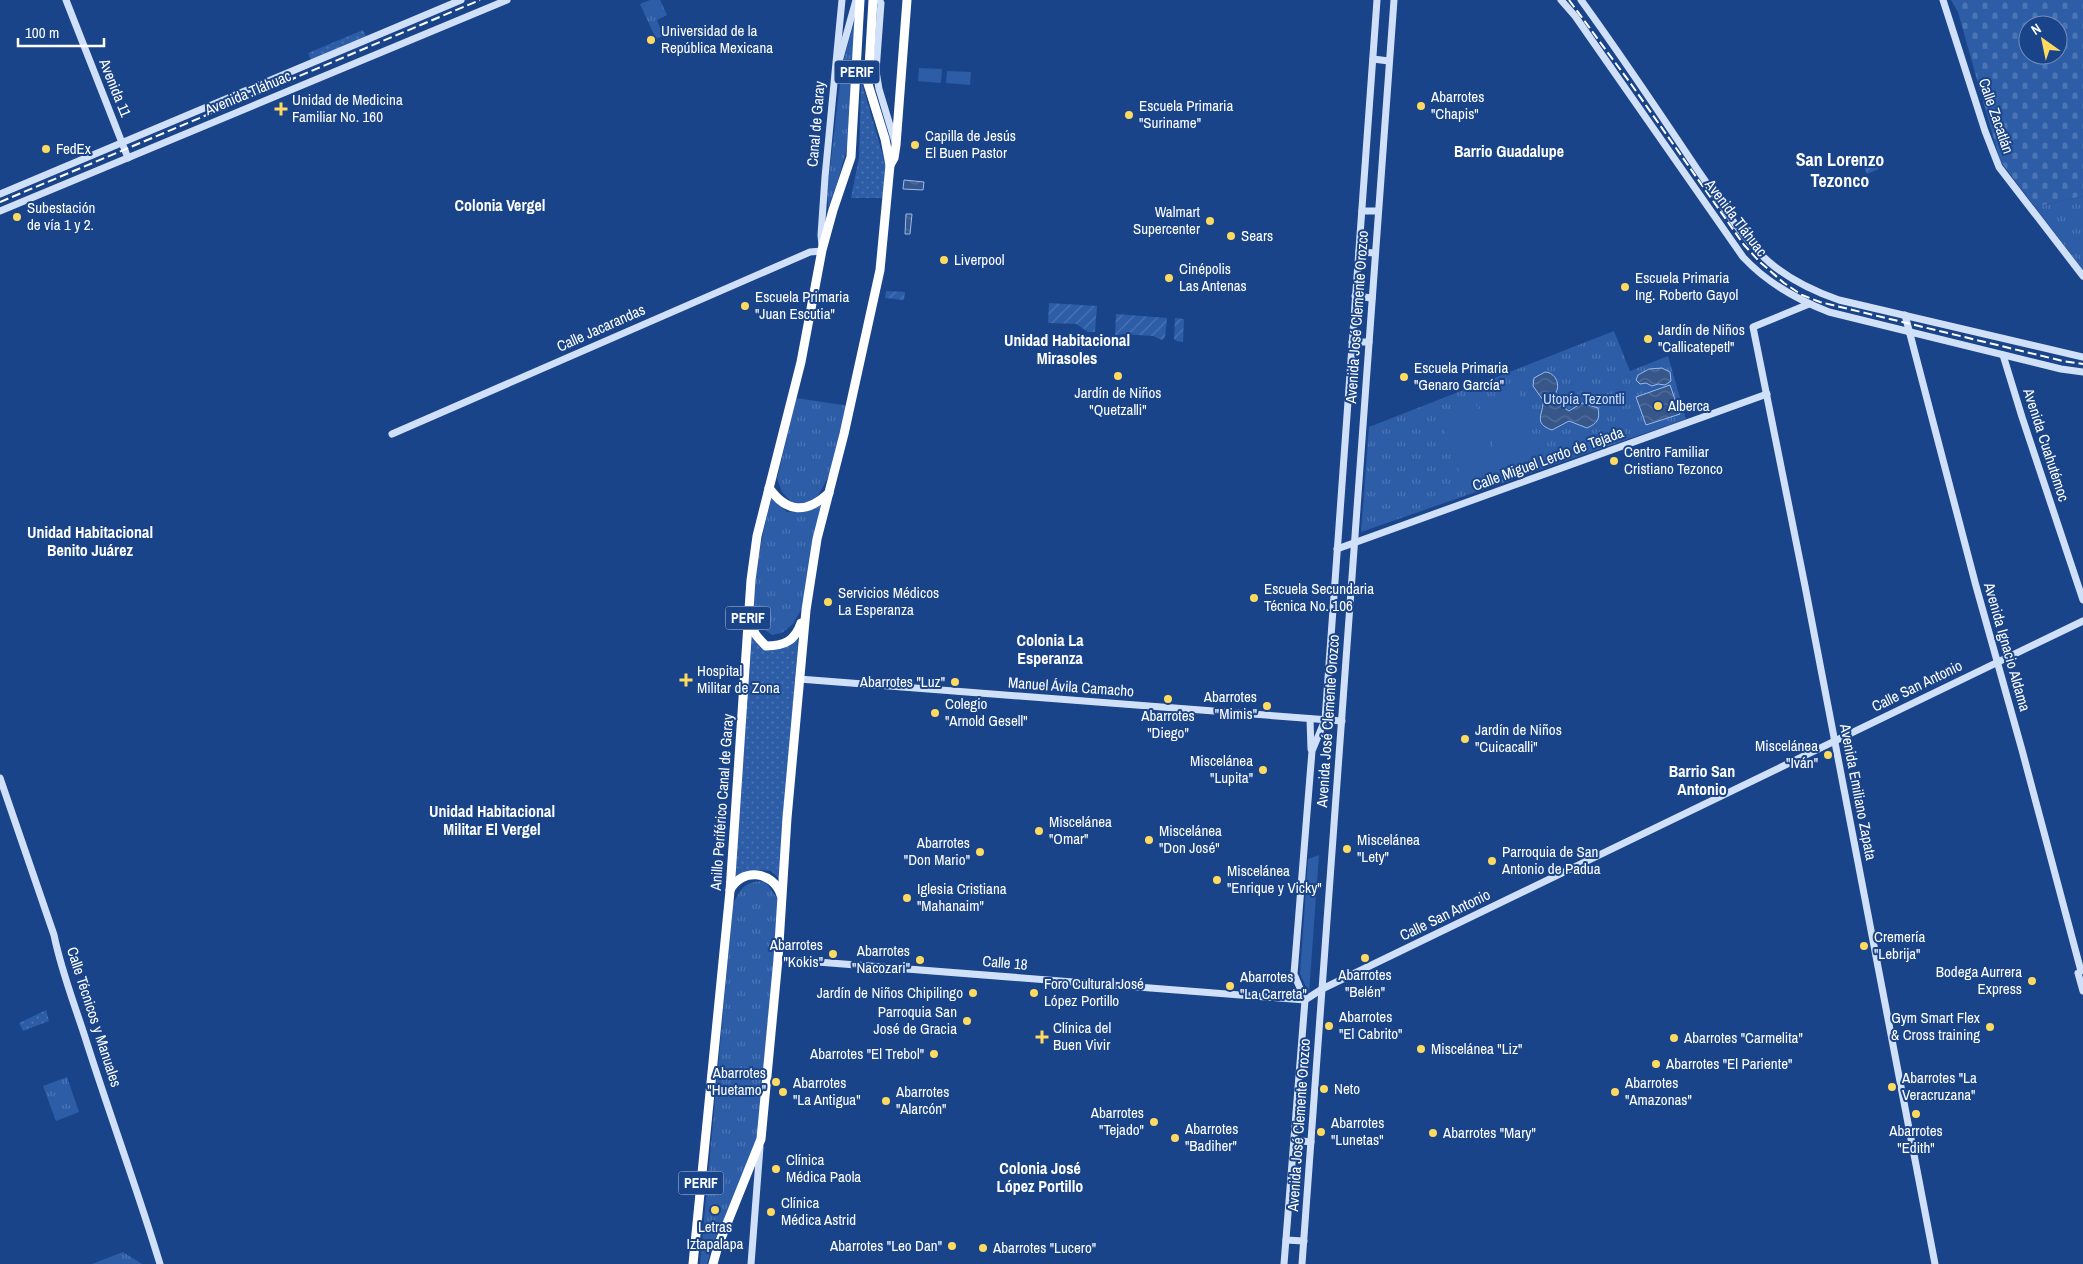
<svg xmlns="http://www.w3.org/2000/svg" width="2083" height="1264" viewBox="0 0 2083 1264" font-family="'Archivo Narrow',sans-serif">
<defs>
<pattern id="grass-dots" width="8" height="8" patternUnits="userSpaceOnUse" patternTransform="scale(1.25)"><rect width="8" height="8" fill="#2d5da7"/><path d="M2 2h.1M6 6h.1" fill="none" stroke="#4c75b4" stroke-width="1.8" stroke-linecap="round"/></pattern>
<pattern id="cemetery-stones" width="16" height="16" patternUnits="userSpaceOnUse" patternTransform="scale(1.25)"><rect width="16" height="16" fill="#2d5da7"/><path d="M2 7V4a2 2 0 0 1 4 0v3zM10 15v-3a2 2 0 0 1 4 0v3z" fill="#4c75b4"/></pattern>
<pattern id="park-tufts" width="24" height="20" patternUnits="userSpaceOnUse" patternTransform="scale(1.25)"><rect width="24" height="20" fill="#2d5da7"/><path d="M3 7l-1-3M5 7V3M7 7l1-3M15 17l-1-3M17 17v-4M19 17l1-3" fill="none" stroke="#4c75b4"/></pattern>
<pattern id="garden-furrows" width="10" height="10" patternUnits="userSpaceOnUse" patternTransform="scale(1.25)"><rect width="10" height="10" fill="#2d5da7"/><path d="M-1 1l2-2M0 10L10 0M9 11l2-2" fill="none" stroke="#4c75b4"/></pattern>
<pattern id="water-waves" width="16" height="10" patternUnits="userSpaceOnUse" patternTransform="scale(1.25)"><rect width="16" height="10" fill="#375689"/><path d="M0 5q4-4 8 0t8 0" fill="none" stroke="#556f9b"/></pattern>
</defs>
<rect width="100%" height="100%" fill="#1a4489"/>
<!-- grass -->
<g fill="url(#grass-dots)">
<polygon points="363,30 366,36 311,60 308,53"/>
<polygon points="861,80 886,166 885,198 851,198 859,157"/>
<path d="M752,637L767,648L798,637L783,882L771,871C755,869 744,869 734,883Z"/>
<polygon points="46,1010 49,1021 23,1031 19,1023"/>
</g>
<!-- cemetery -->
<path fill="url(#cemetery-stones)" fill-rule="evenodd" d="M1951,0H2083V196L2035,207L2000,161L1958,12ZM2028,25H2058V55H2028Z"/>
<!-- park -->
<g fill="url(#park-tufts)">
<polygon points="650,0 660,0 667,15 657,20 663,36 656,39 640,4"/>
<polygon points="857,10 848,144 837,184 828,208 827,193 842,66"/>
<polygon points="2083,196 2083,270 2035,207"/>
<polygon points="1614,331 1630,371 1668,356 1686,419 1361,532 1369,427"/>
<polygon points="796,398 849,406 836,462 818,496 804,504 793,504 782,492 777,479"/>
<path d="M772,495L773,499L787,512H805L822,505L802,608L793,624L782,633L772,635C768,632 762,629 759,625C744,607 766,519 772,495Z"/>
<path d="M765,881L779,901L763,1142L712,1245L707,1264H700L733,904C742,887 744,882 765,881Z"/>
<polygon points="67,1077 79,1112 56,1121 43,1086"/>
<polygon points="123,1252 142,1264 92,1264"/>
</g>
<!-- garden -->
<g fill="url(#garden-furrows)">
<polygon points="1876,162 1879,169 1867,174 1864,167"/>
<polygon points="886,291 905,292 904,300 885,298"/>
<polygon points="1049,303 1097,306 1095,332 1088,332 1076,324 1048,323"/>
<polygon points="1116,314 1167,318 1165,337 1162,340 1153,336 1123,334 1115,336"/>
<polygon points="1175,318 1184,319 1183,342 1176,341 1174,339"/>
</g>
<!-- pitch -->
<g fill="#2d5da7">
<polygon points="919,68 942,69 941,83 918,81"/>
<polygon points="947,71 971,72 970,85 946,83"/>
<polygon points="1518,391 1543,463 1505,477 1479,405"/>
<polygon points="1475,402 1502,479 1466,491 1439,414"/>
<polygon points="1319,855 1309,993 1300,974 1308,859"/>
</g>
<!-- water -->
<g fill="url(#water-waves)" stroke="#97bbef">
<polygon points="904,180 924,182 923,190 903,189"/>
<polygon points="906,214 912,214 910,234 905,234"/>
<polygon points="1662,368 1670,372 1671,381 1665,385 1658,384 1652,386 1646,383 1640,384 1636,380 1638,375 1649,369"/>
<path d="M1545,372C1553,372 1560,381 1557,390C1556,394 1553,395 1552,400L1569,411L1582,403L1598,408C1600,419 1598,423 1587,428L1569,421L1552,430C1532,423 1544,414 1543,400L1533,386L1534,378Z"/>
<polygon points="1670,385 1680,414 1646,425 1636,397"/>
</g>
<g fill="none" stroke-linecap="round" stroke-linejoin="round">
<!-- secondary -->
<g stroke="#d1e0f9" stroke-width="7">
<polyline points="66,0 128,158"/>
<polyline points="879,0 881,3 876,71 879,89 895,142"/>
<path d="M1561,0L1575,16L1743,257C1766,282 1798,300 1829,312L2061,369L2083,372"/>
<path d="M1581,0C1621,55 1659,112 1697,169C1719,200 1740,236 1769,262C1790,280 1813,291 1839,300L2083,357"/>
<polyline points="1943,0 1985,131 1999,167 2083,276"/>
<polyline points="1373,59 1389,61"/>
<polyline points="838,65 856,0"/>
<polyline points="0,194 461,0"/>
<polyline points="0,211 507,0"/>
<polyline points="1362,211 1378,211"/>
<polyline points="822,246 821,235 825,177 842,0"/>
<polyline points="1359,252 1375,253"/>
<polyline points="1355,296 1372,298"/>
<polyline points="1809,304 1753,327 1805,586 1935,1264"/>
<polyline points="1905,315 1976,586 2022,750 2081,971"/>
<polyline points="1352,342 1369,342"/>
<polyline points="2003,355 2022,417 2083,600"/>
<polyline points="392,434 810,252 822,251"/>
<polyline points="1337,549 1767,394"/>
<polyline points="799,679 1342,721"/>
<polyline points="1310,719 1311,749"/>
<path d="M0,778L54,935C61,970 74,1003 85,1037C109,1113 137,1188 160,1264"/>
<polyline points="792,960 1305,1000 1322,989 2083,621"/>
<polyline points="2078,973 2083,991"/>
<polyline points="1294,1140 1311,1142"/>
<polyline points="1286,1240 1304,1241"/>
<polyline points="751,1264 760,1147"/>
<polyline points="1284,1264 1305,1000 1294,974 1312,751 1325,720 1377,0"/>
<polyline points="1302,1264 1394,0"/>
</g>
<!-- highway -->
<g stroke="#fff" stroke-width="9">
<polyline points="890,165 894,158 896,145 907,0"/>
<path d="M769,488C787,513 806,514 829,493"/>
<path d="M750,620C752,632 758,638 766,646C784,646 795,641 801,623"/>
<path d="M730,890C742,867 773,871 781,895"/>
<polyline points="693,1264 730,891 751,580 757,536 801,362 822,250 833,210 851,157 860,0"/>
<polyline points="713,1264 718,1246 761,1139 778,959 787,818 806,610 817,539 844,434 880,270 890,165 885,139 868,84 873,0"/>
</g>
<!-- rail -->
<g stroke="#fff" stroke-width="2" stroke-dasharray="9 4" stroke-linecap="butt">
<polyline points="1569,0 1631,84 1744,245 1761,263 1784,283 1802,295 1820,302 2063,361 2083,364"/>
<polyline points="0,202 480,0"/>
</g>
</g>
<!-- markers -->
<g fill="#feda60" stroke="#1a4489" stroke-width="2">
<circle cx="651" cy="40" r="5"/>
<circle cx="1421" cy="106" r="5"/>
<path d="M278.5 101.5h5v5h5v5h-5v5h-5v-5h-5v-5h5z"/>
<circle cx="1129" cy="115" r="5"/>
<circle cx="915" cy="145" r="5"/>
<circle cx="46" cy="149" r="5"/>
<circle cx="17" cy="217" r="5"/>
<circle cx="1210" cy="221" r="5"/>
<circle cx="1231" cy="236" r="5"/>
<circle cx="944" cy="260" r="5"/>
<circle cx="1169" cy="278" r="5"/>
<circle cx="1625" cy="287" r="5"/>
<circle cx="745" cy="306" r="5"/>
<circle cx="1648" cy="339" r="5"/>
<circle cx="1118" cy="376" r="5"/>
<circle cx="1404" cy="377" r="5"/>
<circle cx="1658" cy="406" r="5"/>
<circle cx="1614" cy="461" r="5"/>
<circle cx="1254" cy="598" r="5"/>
<circle cx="828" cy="602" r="5"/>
<path d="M683.5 672.5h5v5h5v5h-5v5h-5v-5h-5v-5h5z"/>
<circle cx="955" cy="682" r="5"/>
<circle cx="1168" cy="699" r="5"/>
<circle cx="1267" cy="706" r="5"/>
<circle cx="935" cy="713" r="5"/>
<circle cx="1465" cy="739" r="5"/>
<circle cx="1828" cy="755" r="5"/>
<circle cx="1263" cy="770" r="5"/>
<circle cx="1039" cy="831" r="5"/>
<circle cx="1149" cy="840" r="5"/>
<circle cx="1347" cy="849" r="5"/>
<circle cx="980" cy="852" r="5"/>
<circle cx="1492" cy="861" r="5"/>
<circle cx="1217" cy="880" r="5"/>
<circle cx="907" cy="898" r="5"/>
<circle cx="1864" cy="946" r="5"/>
<circle cx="833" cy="954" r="5"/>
<circle cx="1365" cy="958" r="5"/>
<circle cx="920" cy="960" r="5"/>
<circle cx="2032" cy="981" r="5"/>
<circle cx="1230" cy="986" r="5"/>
<circle cx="973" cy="993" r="5"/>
<circle cx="1034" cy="993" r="5"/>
<circle cx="967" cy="1021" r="5"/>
<circle cx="1329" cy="1026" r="5"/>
<circle cx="1990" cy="1027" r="5"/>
<path d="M1039.5 1029.5h5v5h5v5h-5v5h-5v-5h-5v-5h5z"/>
<circle cx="1674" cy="1038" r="5"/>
<circle cx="1421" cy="1049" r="5"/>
<circle cx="934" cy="1054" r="5"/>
<circle cx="1656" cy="1064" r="5"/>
<circle cx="776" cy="1082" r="5"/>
<circle cx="1892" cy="1087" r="5"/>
<circle cx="1324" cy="1089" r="5"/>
<circle cx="783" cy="1092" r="5"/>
<circle cx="1615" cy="1092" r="5"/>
<circle cx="886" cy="1101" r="5"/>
<circle cx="1916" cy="1114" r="5"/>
<circle cx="1154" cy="1122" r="5"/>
<circle cx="1321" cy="1132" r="5"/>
<circle cx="1433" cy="1133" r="5"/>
<circle cx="1175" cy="1138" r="5"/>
<circle cx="776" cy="1169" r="5"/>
<circle cx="715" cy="1210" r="5"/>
<circle cx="771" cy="1212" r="5"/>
<circle cx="952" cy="1246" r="5"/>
<circle cx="983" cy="1248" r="5"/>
</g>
<g text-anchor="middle" stroke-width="4" stroke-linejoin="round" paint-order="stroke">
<!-- shield labels -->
<g fill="#1a4489" stroke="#bac7dc" stroke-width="1">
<rect x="834.5" y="60.5" width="45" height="23" rx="4"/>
<rect x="725.5" y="606.5" width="45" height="23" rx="4"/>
<rect x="678.5" y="1171.5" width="45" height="23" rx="4"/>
</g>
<g font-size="14" font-weight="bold" fill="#fff">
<text x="857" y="77">PERIF</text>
<text x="748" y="623">PERIF</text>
<text x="701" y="1188">PERIF</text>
</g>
<!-- poi labels -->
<g font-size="15" fill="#fff" stroke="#1a4489" text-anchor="start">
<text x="661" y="36">Universidad de la<tspan x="661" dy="17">República Mexicana</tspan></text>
<text x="1431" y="102">Abarrotes<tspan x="1431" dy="17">"Chapis"</tspan></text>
<text x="292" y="105">Unidad de Medicina<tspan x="292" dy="17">Familiar No. 160</tspan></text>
<text x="1139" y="111">Escuela Primaria<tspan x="1139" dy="17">"Suriname"</tspan></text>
<text x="925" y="141">Capilla de Jesús<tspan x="925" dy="17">El Buen Pastor</tspan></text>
<text x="56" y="154">FedEx</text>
<text x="27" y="213">Subestación<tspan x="27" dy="17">de vía 1 y 2.</tspan></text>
<text x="1200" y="217" text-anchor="end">Walmart<tspan x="1200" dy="17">Supercenter</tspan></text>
<text x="1241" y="241">Sears</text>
<text x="954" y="265">Liverpool</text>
<text x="1179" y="274">Cinépolis<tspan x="1179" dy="17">Las Antenas</tspan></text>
<text x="1635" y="283">Escuela Primaria<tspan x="1635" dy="17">Ing. Roberto Gayol</tspan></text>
<text x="755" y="302">Escuela Primaria<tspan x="755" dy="17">"Juan Escutia"</tspan></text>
<text x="1658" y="335">Jardín de Niños<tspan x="1658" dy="17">"Callicatepetl"</tspan></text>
<text x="1414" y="373">Escuela Primaria<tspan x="1414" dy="17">"Genaro García"</tspan></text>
<text x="1118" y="398" text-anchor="middle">Jardín de Niños<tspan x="1118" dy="17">"Quetzalli"</tspan></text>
<text x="1668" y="411">Alberca</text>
<text x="1624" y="457">Centro Familiar<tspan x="1624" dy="17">Cristiano Tezonco</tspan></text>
<text x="1264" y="594">Escuela Secundaria<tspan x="1264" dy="17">Técnica No. 106</tspan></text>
<text x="838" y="598">Servicios Médicos<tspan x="838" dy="17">La Esperanza</tspan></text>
<text x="697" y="676">Hospital<tspan x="697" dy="17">Militar de Zona</tspan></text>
<text x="945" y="687" text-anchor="end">Abarrotes "Luz"</text>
<text x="1257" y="702" text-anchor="end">Abarrotes<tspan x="1257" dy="17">"Mimis"</tspan></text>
<text x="945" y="709">Colegio<tspan x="945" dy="17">"Arnold Gesell"</tspan></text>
<text x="1168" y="721" text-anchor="middle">Abarrotes<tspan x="1168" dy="17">"Diego"</tspan></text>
<text x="1475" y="735">Jardín de Niños<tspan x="1475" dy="17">"Cuicacalli"</tspan></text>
<text x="1818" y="751" text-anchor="end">Miscelánea<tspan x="1818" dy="17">"Iván"</tspan></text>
<text x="1253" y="766" text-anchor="end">Miscelánea<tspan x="1253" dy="17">"Lupita"</tspan></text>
<text x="1049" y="827">Miscelánea<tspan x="1049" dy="17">"Omar"</tspan></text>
<text x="1159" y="836">Miscelánea<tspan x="1159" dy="17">"Don José"</tspan></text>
<text x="1357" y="845">Miscelánea<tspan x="1357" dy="17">"Lety"</tspan></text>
<text x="970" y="848" text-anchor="end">Abarrotes<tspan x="970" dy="17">"Don Mario"</tspan></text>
<text x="1502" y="857">Parroquia de San<tspan x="1502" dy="17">Antonio de Padua</tspan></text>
<text x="1227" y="876">Miscelánea<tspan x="1227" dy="17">"Enrique y Vicky"</tspan></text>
<text x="917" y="894">Iglesia Cristiana<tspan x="917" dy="17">"Mahanaim"</tspan></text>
<text x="1874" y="942">Cremería<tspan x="1874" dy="17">"Lebrija"</tspan></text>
<text x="823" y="950" text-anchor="end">Abarrotes<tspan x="823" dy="17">"Kokis"</tspan></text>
<text x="910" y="956" text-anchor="end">Abarrotes<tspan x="910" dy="17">"Nacozari"</tspan></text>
<text x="2022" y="977" text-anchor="end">Bodega Aurrera<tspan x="2022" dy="17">Express</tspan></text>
<text x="1365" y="980" text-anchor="middle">Abarrotes<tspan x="1365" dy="17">"Belén"</tspan></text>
<text x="1240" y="982">Abarrotes<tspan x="1240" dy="17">"La Carreta"</tspan></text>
<text x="1044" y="989">Foro Cultural José<tspan x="1044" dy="17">López Portillo</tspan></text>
<text x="963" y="998" text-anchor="end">Jardín de Niños Chipilingo</text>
<text x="957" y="1017" text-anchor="end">Parroquia San<tspan x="957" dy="17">José de Gracia</tspan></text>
<text x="1339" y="1022">Abarrotes<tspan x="1339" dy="17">"El Cabrito"</tspan></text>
<text x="1980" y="1023" text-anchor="end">Gym Smart Flex<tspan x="1980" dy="17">&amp; Cross training</tspan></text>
<text x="1053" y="1033">Clínica del<tspan x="1053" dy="17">Buen Vivir</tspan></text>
<text x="1684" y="1043">Abarrotes "Carmelita"</text>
<text x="1431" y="1054">Miscelánea "Liz"</text>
<text x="924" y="1059" text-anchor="end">Abarrotes "El Trebol"</text>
<text x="1666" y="1069">Abarrotes "El Pariente"</text>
<text x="766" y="1078" text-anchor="end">Abarrotes<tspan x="766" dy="17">"Huetamo"</tspan></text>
<text x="1902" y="1083">Abarrotes "La<tspan x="1902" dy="17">Veracruzana"</tspan></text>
<text x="793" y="1088">Abarrotes<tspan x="793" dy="17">"La Antigua"</tspan></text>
<text x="1625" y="1088">Abarrotes<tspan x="1625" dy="17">"Amazonas"</tspan></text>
<text x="1334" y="1094">Neto</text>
<text x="896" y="1097">Abarrotes<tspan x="896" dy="17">"Alarcón"</tspan></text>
<text x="1144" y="1118" text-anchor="end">Abarrotes<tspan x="1144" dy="17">"Tejado"</tspan></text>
<text x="1331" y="1128">Abarrotes<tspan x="1331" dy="17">"Lunetas"</tspan></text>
<text x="1185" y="1134">Abarrotes<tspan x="1185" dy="17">"Badiher"</tspan></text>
<text x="1916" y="1136" text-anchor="middle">Abarrotes<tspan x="1916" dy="17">"Edith"</tspan></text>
<text x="1443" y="1138">Abarrotes "Mary"</text>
<text x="786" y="1165">Clínica<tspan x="786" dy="17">Médica Paola</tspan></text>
<text x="781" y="1208">Clínica<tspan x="781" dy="17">Médica Astrid</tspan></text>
<text x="715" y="1232" text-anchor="middle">Letras<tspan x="715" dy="17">Iztapalapa</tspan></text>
<text x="942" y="1251" text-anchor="end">Abarrotes "Leo Dan"</text>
<text x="993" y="1253">Abarrotes "Lucero"</text>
</g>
<!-- street labels -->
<g font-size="15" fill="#fff" stroke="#1a4489">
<text transform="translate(115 88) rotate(68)" y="5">Avenida 11</text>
<text transform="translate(248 93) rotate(-23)" y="5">Avenida Tláhuac</text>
<text transform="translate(1996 116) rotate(71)" y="5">Calle Zacatlán</text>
<text transform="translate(816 124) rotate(-85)" y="5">Canal de Garay</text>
<text transform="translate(1736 218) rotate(53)" y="5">Avenida Tláhuac</text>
<text transform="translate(1357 317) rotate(-86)" y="5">Avenida José Clemente Orozco</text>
<text transform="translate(601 328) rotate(-24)" y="5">Calle Jacarandas</text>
<text transform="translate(2046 445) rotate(72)" y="5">Avenida Cuahutémoc</text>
<text transform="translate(1548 459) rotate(-20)" y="5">Calle Miguel Lerdo de Tejada</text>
<text transform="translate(2007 647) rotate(74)" y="5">Avenida Ignacio Aldama</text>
<text transform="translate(1917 686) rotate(-26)" y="5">Calle San Antonio</text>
<text transform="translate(1071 687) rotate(4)" y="5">Manuel Ávila Camacho</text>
<text transform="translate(1328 721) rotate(-86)" y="5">Avenida José Clemente Orozco</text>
<text transform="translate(1858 792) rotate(79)" y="5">Avenida Emiliano Zapata</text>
<text transform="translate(722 802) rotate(-86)" y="5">Anillo Periférico Canal de Garay</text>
<text transform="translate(1445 915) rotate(-26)" y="5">Calle San Antonio</text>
<text transform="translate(1005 963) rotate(5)" y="5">Calle 18</text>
<text transform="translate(94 1017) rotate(72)" y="5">Calle Técnicos y Manuales</text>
<text transform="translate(1299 1125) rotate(-86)" y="5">Avenida José Clemente Orozco</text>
</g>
<!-- park labels -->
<g font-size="15" fill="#cadcf9" stroke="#1a4489">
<text x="1584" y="404">Utopía Tezontli</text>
</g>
<!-- neighbourhood labels -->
<g font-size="16" font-weight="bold" fill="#fff" stroke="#1a4489">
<text x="1509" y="157">Barrio Guadalupe</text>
<text x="500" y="211">Colonia Vergel</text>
<text x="1067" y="346">Unidad Habitacional<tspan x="1067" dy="18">Mirasoles</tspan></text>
<text x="90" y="538">Unidad Habitacional<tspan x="90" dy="18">Benito Juárez</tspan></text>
<text x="1050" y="646">Colonia La<tspan x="1050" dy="18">Esperanza</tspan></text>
<text x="1702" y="777">Barrio San<tspan x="1702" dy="18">Antonio</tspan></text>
<text x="492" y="817">Unidad Habitacional<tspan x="492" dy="18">Militar El Vergel</tspan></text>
<text x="1040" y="1174">Colonia José<tspan x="1040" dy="18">López Portillo</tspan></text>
</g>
<!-- quarter labels -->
<g font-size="18" font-weight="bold" fill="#fff" stroke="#1a4489">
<text x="1840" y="166">San Lorenzo<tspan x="1840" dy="21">Tezonco</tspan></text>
</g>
</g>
<!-- north arrow -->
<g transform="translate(2043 40) rotate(327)"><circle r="24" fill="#1a4489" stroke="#768fb8"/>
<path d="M0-4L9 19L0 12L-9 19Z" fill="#feda60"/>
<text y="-8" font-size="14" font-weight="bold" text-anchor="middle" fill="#ffffff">N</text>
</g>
<!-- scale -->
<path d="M18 38v8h86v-8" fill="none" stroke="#ffffff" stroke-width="2.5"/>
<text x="25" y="38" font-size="15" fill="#ffffff" stroke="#1a4489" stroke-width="4" paint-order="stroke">100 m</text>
</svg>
